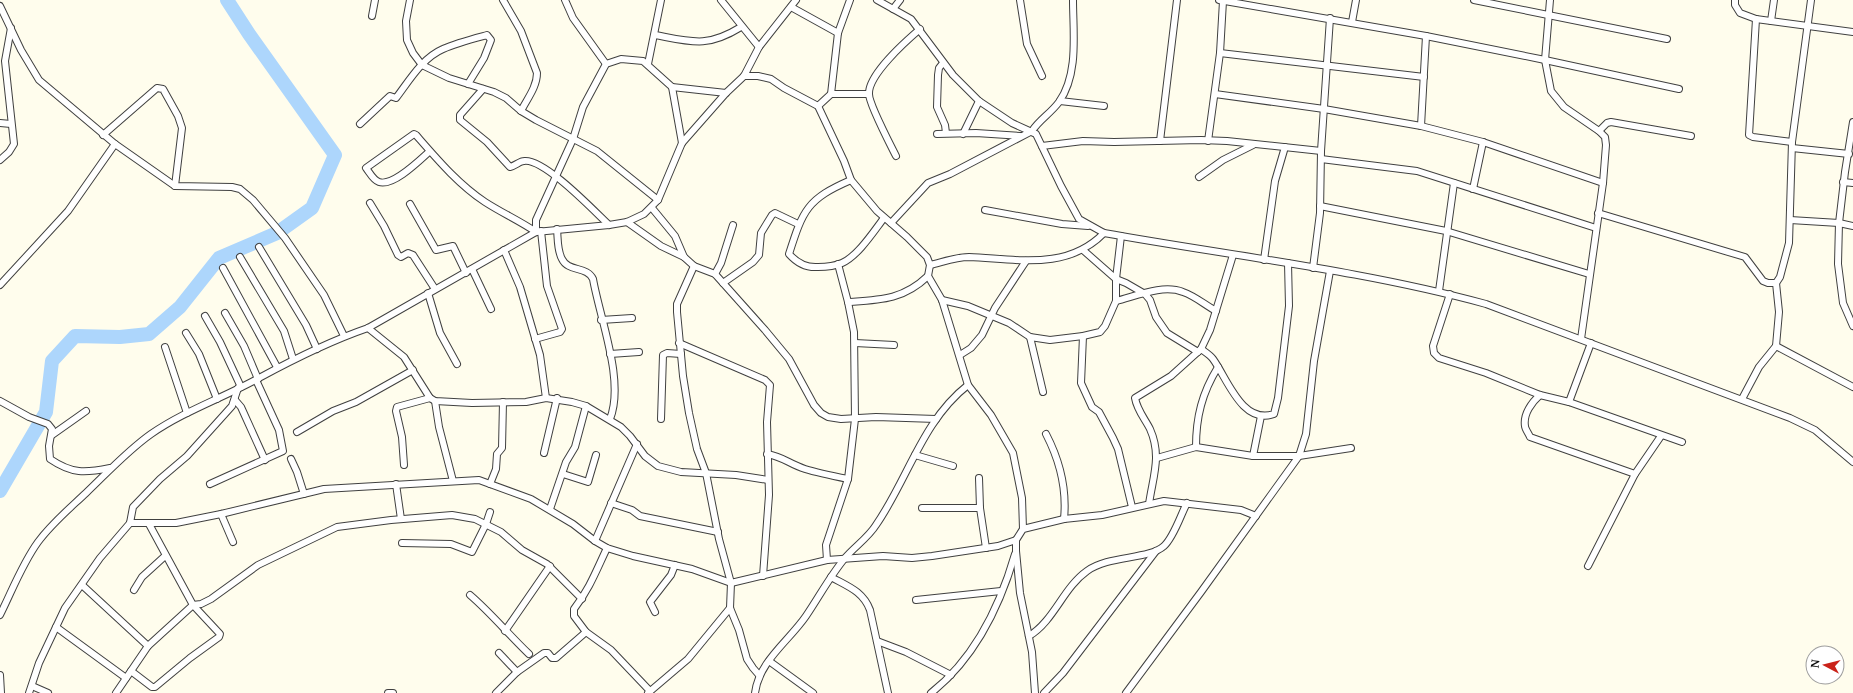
<svg xmlns="http://www.w3.org/2000/svg" width="1853" height="693" viewBox="0 0 1853 693" font-family="'Noto Serif',serif">
<rect width="100%" height="100%" fill="#fffded"/>
<g fill="none" stroke-linecap="round" stroke-linejoin="round">
<!-- river -->
<polyline stroke="#add6fc" stroke-width="14" points="0,491 46,412 52,361 75,336 120,337 149,334 180,307 219,258 277,233 312,208 335,155 249,34 227,0"/>
<defs>
<g id="street">
<polyline points="410,0 406,21 407,40 413,53 422,65 449,78 494,92 506,98 521,111 536,120 597,151 658,200"/>
<path d="M503,0L521,31L537,73C537,87 527,99 521,111"/>
<polyline points="565,0 573,18 606,64"/>
<polyline points="721,0 759,47"/>
<path d="M877,0L911,19L953,75L979,101L1012,123L1036,134L1061,186L1079,219L1104,233C1232,256 1361,270 1486,304L1790,418L1815,430L1853,462"/>
<polyline points="1020,0 1027,44 1042,76"/>
<polyline points="1219,0 1426,36 1545,60 1679,89"/>
<polyline points="1474,0 1667,39"/>
<polyline points="1550,0 1545,60 1551,91 1564,107 1599,131 1605,137 1606,145 1603,183 1581,339"/>
<polyline points="1735,0 1735,5 1740,13 1756,19 1853,32"/>
<polyline points="0,6 21,50 39,80 115,144 175,186 232,187 240,189 253,200 285,238 324,295 344,336"/>
<polyline points="791,7 838,33"/>
<polyline points="893,9 900,0"/>
<polyline points="372,16 375,0"/>
<polyline points="1756,19 1749,135 1753,137 1792,142"/>
<polyline points="1771,21 1774,0"/>
<polyline points="1352,22 1356,0"/>
<path d="M655,35C692,42 707,48 741,27"/>
<polyline points="1220,53 1424,77"/>
<polyline points="943,63 939,68 938,75 937,107 945,125 946,133"/>
<polyline points="648,64 661,0"/>
<polyline points="744,76 758,76 771,79 784,88 818,106 844,161 851,180 877,211 907,237 927,257 930,265 928,276 942,300 968,385 991,415 1013,453 1022,498 1023,529"/>
<polyline points="672,87 726,93"/>
<path d="M483,89L460,115V120L487,142L510,167C515,166 520,161 524,161C544,158 594,211 609,225"/>
<polyline points="831,94 838,33 850,0"/>
<polyline points="1215,94 1324,109 1421,126 1426,36"/>
<polyline points="1060,101 1104,106"/>
<polyline points="818,106 831,94 869,94"/>
<polyline points="1853,122 1845,172 1839,223 1838,264 1843,303 1853,326"/>
<polyline points="0,123 11,124"/>
<path d="M360,124L390,96L396,98C409,81 422,58 443,49C456,43 472,39 487,35L491,40L484,58L468,84"/>
<polyline points="1421,126 1483,142 1603,183"/>
<polyline points="1599,131 1607,123 1611,122 1691,136"/>
<polyline points="937,134 976,133 1020,136"/>
<polyline points="963,134 979,101"/>
<polyline points="103,135 157,88 163,89 178,116 182,128 175,186"/>
<polyline points="1160,141 1177,0"/>
<polyline points="1208,141 1220,53 1223,1"/>
<polyline points="1042,146 1083,141 1114,142 1201,140 1227,141 1321,151"/>
<polyline points="1792,148 1849,154"/>
<path d="M430,151C420,160 393,187 379,182C373,180 370,173 366,168L414,134L416,135C437,159 458,184 485,202C502,213 520,221 536,232V220L573,139L583,107L606,64L621,59L643,61L672,87L682,143"/>
<path d="M896,156C890,144 869,104 869,94C868,75 906,41 920,29"/>
<polyline points="1321,159 1417,171 1596,228"/>
<polyline points="0,160 9,152 14,144 5,61 11,28"/>
<polyline points="1199,177 1223,160 1253,145"/>
<path d="M851,180C807,199 803,210 789,254C797,263 806,268 818,267C826,267 835,266 842,263C858,256 874,231 884,218"/>
<polyline points="1843,182 1853,183"/>
<polyline points="1473,189 1483,142"/>
<polyline points="370,203 384,226 398,255 401,257 408,253 413,255 435,289"/>
<polyline points="410,204 436,250 453,246 466,273"/>
<polyline points="1320,206 1446,231 1589,274"/>
<polyline points="652,208 675,236 684,257 694,266 715,274 765,330 789,359 814,405 821,413 828,417 841,419 876,417 936,419"/>
<polyline points="985,210 1062,224 1088,226"/>
<polyline points="1598,213 1745,257 1763,281 1768,283 1776,283 1780,277 1789,243 1792,142 1811,0"/>
<polyline points="1790,220 1839,223 1853,226"/>
<polyline points="627,222 661,246 684,257"/>
<path d="M891,223L928,183L950,174L1032,131C1039,120 1051,113 1059,102C1079,74 1073,32 1073,0"/>
<path d="M557,229C558,239 557,250 562,259C568,272 587,266 593,279C600,319 625,381 610,419"/>
<polyline points="259,247 306,325 317,349"/>
<polyline points="504,250 520,287 540,355 546,398"/>
<polyline points="1083,250 1116,279 1126,283 1145,294 1150,300 1156,317 1167,333 1198,352"/>
<polyline points="240,257 284,331 293,359"/>
<polyline points="1264,260 1275,181 1285,147"/>
<path d="M930,265C943,262 956,257 969,257C1017,259 1067,271 1104,233"/>
<polyline points="694,266 677,304 677,312 683,376 689,413 697,449 706,473 719,539 731,583 730,608 739,630 747,659 753,668 759,675"/>
<polyline points="223,268 277,367"/>
<polyline points="1313,268 1320,213 1321,151 1330,18"/>
<polyline points="472,269 491,309"/>
<polyline points="715,274 721,263 733,225"/>
<polyline points="723,283 753,262 759,255 761,233 772,215 775,213 798,224"/>
<polyline points="0,285 68,211 115,144"/>
<polyline points="1439,291 1454,183"/>
<polyline points="428,293 440,333 457,364"/>
<polyline points="1450,294 1433,346 1434,353 1439,358 1486,373 1540,395 1569,402 1682,442"/>
<polyline points="942,300 968,306 1009,323 1030,337 1050,340 1083,336 1100,332 1105,326 1116,301 1116,279 1121,236"/>
<path d="M1116,301C1136,296 1163,284 1183,292C1195,296 1205,305 1216,311"/>
<path d="M848,302C880,300 903,300 928,276"/>
<polyline points="225,313 244,346 258,379"/>
<polyline points="205,316 220,342 241,387"/>
<polyline points="601,320 632,318"/>
<polyline points="368,328 404,357 430,398 435,401 472,403 526,402 546,398 572,402 586,406 621,427 630,436 645,456 658,466 681,472 736,475 768,480"/>
<polyline points="186,333 199,354 217,399"/>
<polyline points="1083,336 1081,383 1092,407 1099,412 1113,438 1118,449 1132,507"/>
<polyline points="1030,337 1043,392"/>
<polyline points="535,339 560,332 562,329 547,286 541,231"/>
<polyline points="679,343 765,380 770,385 767,422 769,495 763,576"/>
<polyline points="855,343 894,345"/>
<polyline points="1776,346 1853,387"/>
<polyline points="165,347 187,413"/>
<path d="M1201,349C1205,352 1210,355 1213,359C1227,378 1242,425 1274,414L1278,398L1289,306L1288,263"/>
<polyline points="610,354 639,352"/>
<polyline points="960,355 971,348 982,335 995,308 1026,261"/>
<path d="M1540,395C1532,402 1523,414 1525,426C1525,429 1529,434 1530,437L1635,474"/>
<polyline points="1742,399 1759,367 1776,346 1779,312 1776,283"/>
<polyline points="235,400 241,407 265,460"/>
<path d="M0,401L29,417L48,424L52,429L49,446L50,459C72,474 85,473 110,468"/>
<polyline points="435,401 439,427 453,481"/>
<polyline points="1569,402 1591,343"/>
<polyline points="661,419 663,355 667,353 681,354"/>
<polyline points="297,432 333,411 356,402 413,370"/>
<path d="M1046,434C1060,461 1067,489 1064,519"/>
<polyline points="52,435 86,411"/>
<path d="M1196,447C1196,417 1202,393 1218,367"/>
<polyline points="544,453 557,398"/>
<path d="M767,454C784,457 789,464 805,469C818,473 833,476 848,479"/>
<polyline points="915,455 953,466"/>
<polyline points="1253,456 1261,416"/>
<polyline points="1157,458 1196,447 1253,456 1299,456 1351,448"/>
<polyline points="291,459 297,472 304,494"/>
<polyline points="404,465 402,437 396,411 397,407 430,398"/>
<polyline points="563,474 588,482 596,455"/>
<polyline points="979,478 980,508 986,548"/>
<polyline points="210,484 283,451 279,430 256,380"/>
<polyline points="396,484 401,519"/>
<polyline points="490,484 496,469 497,454 502,448 503,402"/>
<polyline points="611,503 632,510 640,516 718,532"/>
<path d="M1149,504C1153,476 1162,456 1150,429C1145,419 1137,410 1135,398L1171,376L1201,349L1210,330L1233,255"/>
<polyline points="922,508 980,508"/>
<polyline points="550,509 566,462 575,447 586,406"/>
<polyline points="221,514 233,542"/>
<polyline points="130,523 176,523 221,514 324,489 479,480 531,499 573,524 595,541 607,548 633,556 692,569 731,583 827,560 883,556 912,558 932,556 998,546 1016,540"/>
<polyline points="595,541 637,444"/>
<polyline points="402,543 451,544 472,552 486,524 490,512"/>
<path d="M607,548C596,571 590,588 574,609V616L586,632L611,650L650,691"/>
<polyline points="827,560 826,545 848,479 855,419 854,332 848,302 838,264"/>
<polyline points="1588,566 1635,474 1661,436"/>
<path d="M831,577C847,586 863,591 870,610L888,693"/>
<polyline points="82,585 148,646"/>
<polyline points="134,590 142,577 165,556"/>
<path d="M470,595C491,613 509,635 529,654"/>
<polyline points="916,600 1001,591"/>
<polyline points="655,612 650,602 671,575 675,565"/>
<path d="M0,615C12,591 22,564 38,542C52,523 69,509 86,493C107,473 127,451 151,434C184,411 223,398 259,378C294,359 330,341 368,328L536,232L609,225L627,222L644,214L658,200L682,143L726,93L744,76L759,47L796,0"/>
<polyline points="56,627 126,678"/>
<polyline points="505,631 550,566"/>
<path d="M1029,636C1054,621 1063,588 1087,571C1109,555 1148,560 1164,546C1174,537 1181,514 1187,503"/>
<polyline points="877,641 906,652 951,675"/>
<polyline points="499,653 517,672"/>
<polyline points="769,661 813,693"/>
<polyline points="131,671 152,687 155,687 190,658 219,637 220,634 193,605 149,524"/>
<polyline points="0,675 1,693"/>
<polyline points="32,686 48,693"/>
<polyline points="29,693 39,663 65,608 100,558 130,523 133,507 160,479 187,456 232,406 238,388"/>
<polyline points="116,693 148,646 193,605 201,604 211,599 258,565 337,527 391,520 452,515 475,519 501,532 522,550 547,564 582,599"/>
<polyline points="388,693 393,693"/>
<polyline points="496,693 517,672 544,653 548,653 552,658 556,658 586,632"/>
<polyline points="648,693 688,659 730,608"/>
<path d="M755,693C759,661 789,641 806,616C819,597 830,576 845,558C854,547 868,538 876,525C908,479 922,421 968,385"/>
<path d="M931,693C974,659 1000,606 1015,554"/>
<polyline points="1035,693 1032,652 1020,593 1016,551 1016,540 1023,529 1064,519 1102,515 1164,501 1241,510 1256,516"/>
<polyline points="1044,693 1063,673 1156,551"/>
<polyline points="1126,693 1201,592 1299,456 1306,434 1314,361 1330,271"/>
</g>
</defs>
<!-- street casing -->
<use href="#street" stroke="#404040" stroke-width="8"/>
<!-- street -->
<use href="#street" stroke="#fff" stroke-width="6"/>
</g>
<!-- north arrow -->
<g transform="translate(1825 665) rotate(277)"><circle r="19" fill="#ffffff" stroke="#9e9e9e"/>
<path d="M0-3L7 15L0 10L-7 15Z" fill="#ca2219"/>
<text y="-6" font-size="11" font-weight="bold" text-anchor="middle" fill="#0d0d0d">N</text>
</g>
</svg>
